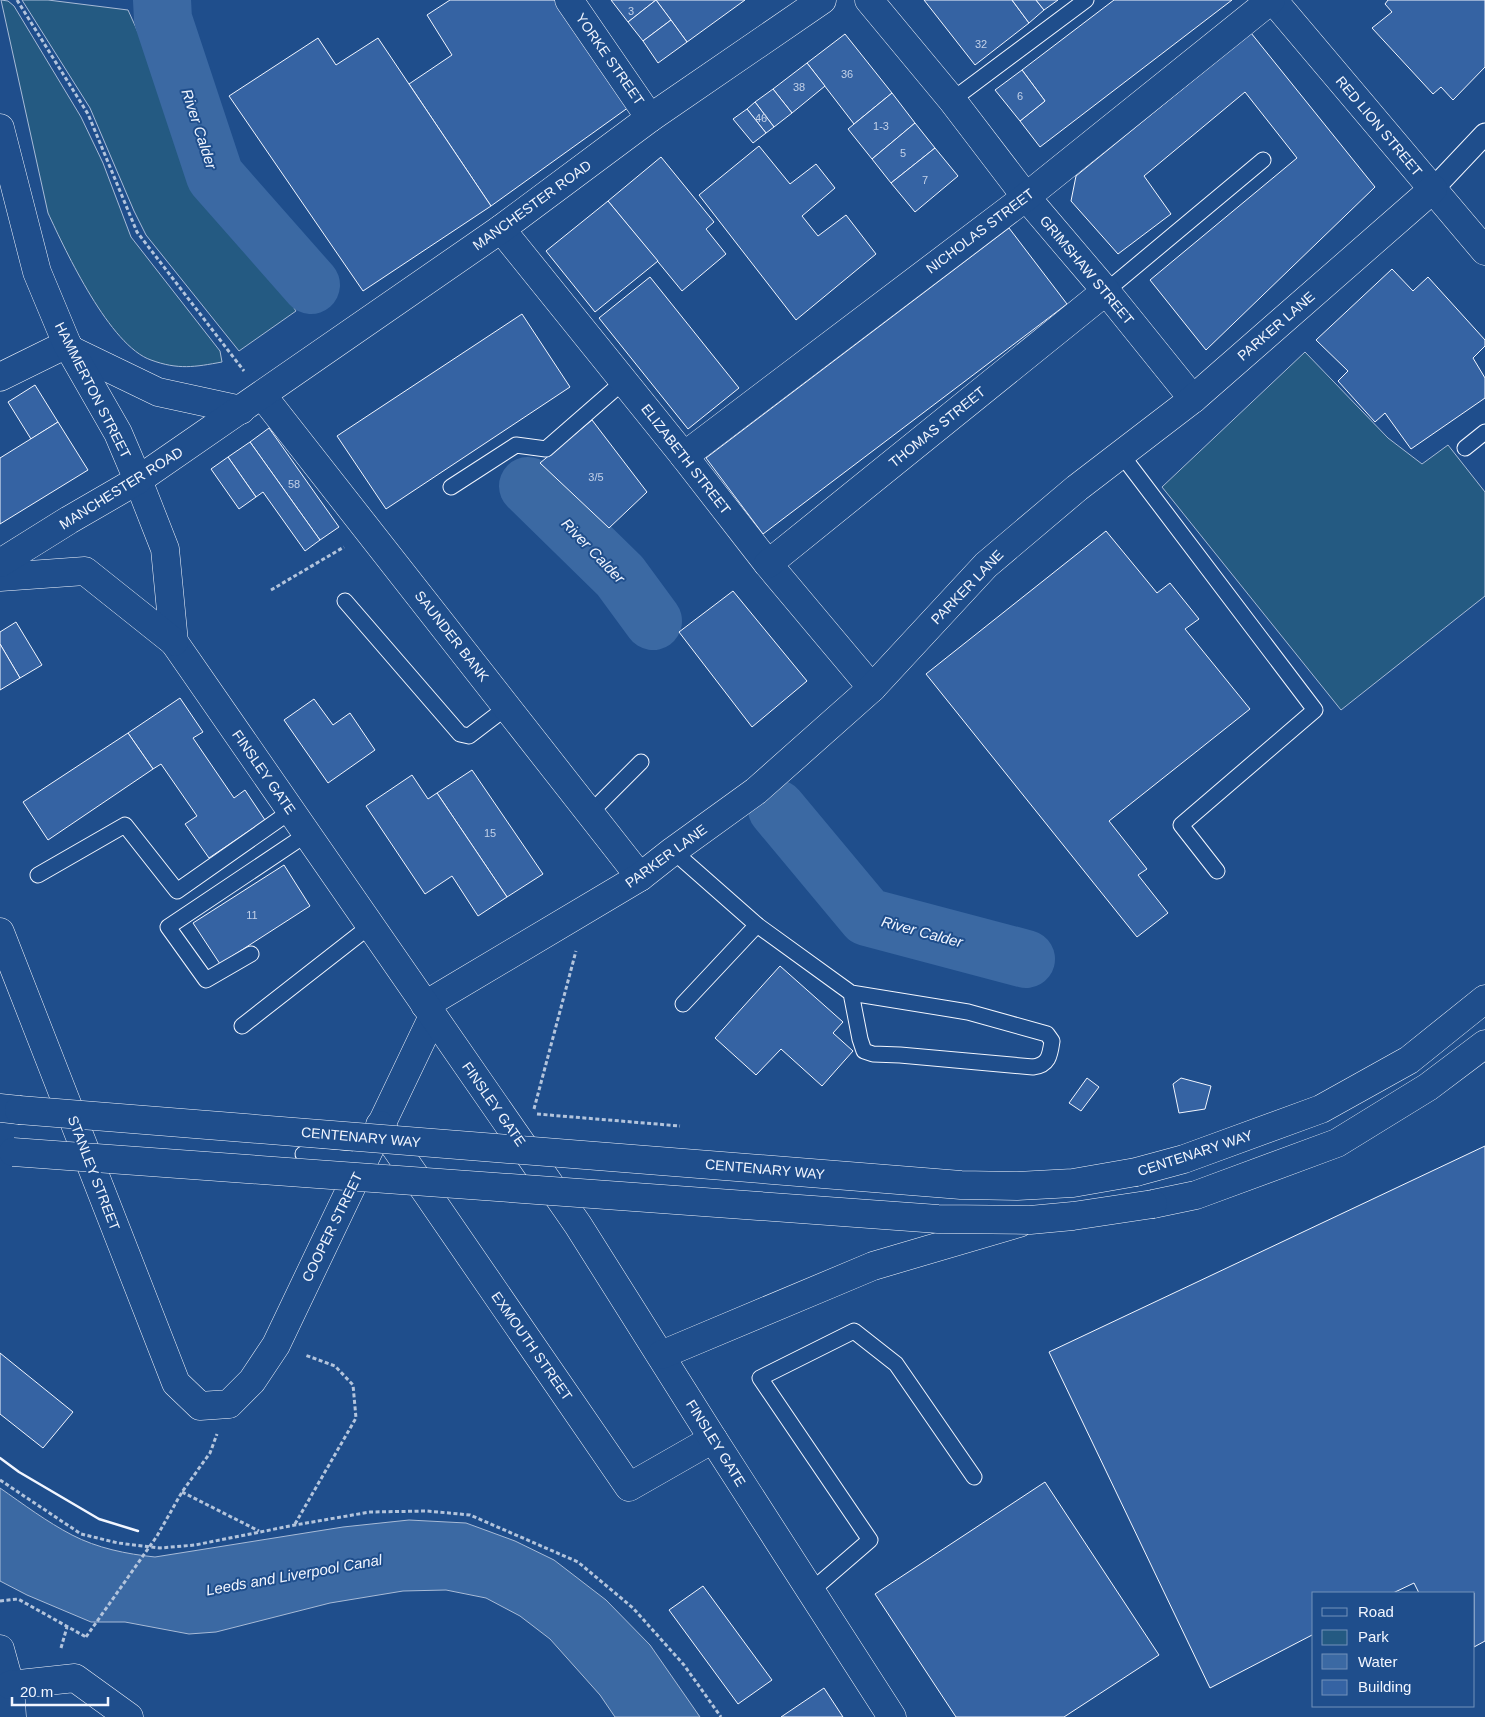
<svg xmlns="http://www.w3.org/2000/svg" width="1485" height="1717" viewBox="0 0 1485 1717" font-family="Arial,sans-serif">
<rect width="100%" height="100%" fill="#1f4e8c"/>
<!-- green -->
<g fill="#245a82" stroke="#a8bbd7">
<path d="M1,0L8,1L14,6L81,117L103,163L131,237L220,351L222,362C195,367 178,370 151,360C110,346 66,252 48,213Z"/>
<polygon points="22,0 48,0 128,10 201,172 296,311 239,351 146,235 134,211 90,108"/>
<polygon points="1305,352 1388,438 1422,464 1448,445 1485,492 1485,596 1341,710 1162,487"/>
</g>
<!-- water -->
<path fill="#3b69a3" stroke="#a8bbd7" d="M0,1488C23,1504 47,1522 72,1535C97,1548 126,1554 155,1557L343,1527L409,1520L466,1523L515,1541L554,1560L606,1600L650,1645L700,1717H615L600,1695L550,1639L520,1616L486,1598L446,1590L403,1591L330,1603L216,1632L189,1634L125,1622H91L27,1595L0,1581Z"/>
<g fill="none" stroke-linecap="round" stroke-linejoin="round">
<!-- river -->
<g stroke="#3b69a3" stroke-width="58">
<polyline points="162,0 163,19 215,176 311,285"/>
<polyline points="528,486 620,576 653,621"/>
<polyline points="777,809 867,917 1026,959"/>
</g>
</g>
<!-- building -->
<g fill="#3563a3" stroke="#f2f6ff">
<polygon points="450,0 556,0 629,107 491,206 409,84 452,55 427,15"/>
<polygon points="611,0 656,0 628,22"/>
<polygon points="656,0 745,0 687,42"/>
<polygon points="656,0 671,20 643,41 628,22"/>
<polygon points="924,0 1012,0 1029,23 975,65"/>
<polygon points="1012,0 1036,0 1044,10 1029,23"/>
<polygon points="1036,0 1058,0 1044,10"/>
<polygon points="1114,0 1232,0 1040,147 1020,121 1045,101 1022,70"/>
<polygon points="1388,0 1485,0 1485,67 1453,100 1441,87 1433,94 1372,28 1392,12 1385,4"/>
<polygon points="671,20 687,42 658,63 643,41"/>
<polygon points="1251,33 1375,187 1206,350 1150,280 1297,158 1245,92 1144,176 1171,214 1118,254 1071,201 1076,176"/>
<polygon points="845,34 892,93 854,124 807,63"/>
<polygon points="318,38 336,65 378,38 491,206 363,291 229,96"/>
<polygon points="807,63 825,86 792,113 773,89"/>
<polygon points="1022,70 1045,101 1020,121 995,90"/>
<polygon points="773,89 792,113 774,127 755,102"/>
<polygon points="892,93 915,123 872,159 848,129"/>
<polygon points="755,102 774,127 766,133 747,109"/>
<polygon points="747,109 766,133 753,143 733,119"/>
<polygon points="915,123 935,148 891,183 872,159"/>
<polygon points="759,146 790,184 816,164 835,188 802,216 818,236 846,215 876,254 796,320 699,195"/>
<polygon points="935,148 958,176 915,212 891,183"/>
<polygon points="661,157 714,222 706,229 726,254 682,291 608,201"/>
<polygon points="608,201 658,261 595,312 546,251"/>
<polygon points="1009,228 1067,304 763,534 706,458"/>
<polygon points="1392,269 1413,291 1428,277 1485,340 1485,346 1473,358 1485,378 1485,398 1411,449 1385,413 1375,422 1338,381 1348,371 1316,340"/>
<polygon points="650,277 739,388 688,429 599,318"/>
<polygon points="522,314 570,387 386,509 337,436"/>
<polygon points="35,385 58,422 31,439 8,402"/>
<polygon points="592,420 647,492 609,528 540,463"/>
<polygon points="58,422 88,470 0,524 0,458"/>
<polygon points="269,428 339,527 320,540 250,442"/>
<polygon points="250,442 320,540 305,551 263,492 256,497 228,457"/>
<polygon points="228,457 256,497 239,509 211,469"/>
<polygon points="1106,531 1157,593 1170,583 1199,619 1185,629 1250,709 1109,821 1147,869 1138,875 1168,913 1137,937 926,674"/>
<polygon points="733,591 807,681 752,727 679,632"/>
<polygon points="16,622 42,665 20,678 0,644 0,632"/>
<polygon points="0,644 20,678 0,690"/>
<polygon points="180,698 203,732 193,738 234,798 245,790 265,820 209,858 185,824 197,816 161,764 153,769 128,733"/>
<polygon points="314,699 333,725 350,713 375,750 328,783 284,720"/>
<polygon points="128,733 153,769 48,840 23,802"/>
<polygon points="472,770 543,874 507,897 437,793"/>
<polygon points="412,775 428,799 437,793 507,897 478,916 452,876 425,894 366,806"/>
<polygon points="284,865 310,906 220,964 193,923"/>
<polygon points="780,966 843,1022 833,1033 853,1051 822,1086 781,1049 756,1075 715,1038"/>
<polygon points="1087,1078 1099,1087 1081,1111 1069,1103"/>
<polygon points="1181,1078 1211,1086 1205,1109 1179,1113 1173,1084"/>
<polygon points="1485,1146 1485,1641 1474,1647 1474,1593 1419,1593 1414,1583 1393,1593 1314,1593 1314,1634 1210,1688 1049,1352"/>
<polygon points="0,1353 73,1412 43,1448 0,1414"/>
<polygon points="1045,1482 1159,1655 1064,1717 956,1717 875,1594"/>
<polygon points="703,1586 772,1680 738,1704 669,1610"/>
<polygon points="824,1688 843,1717 781,1717"/>
</g>
<g fill="none" stroke-linecap="round" stroke-linejoin="round">
<defs>
<g id="service">
<polyline points="952,100 1086,0"/>
<polyline points="1106,291 1263,160"/>
<polyline points="1465,448 1485,432"/>
<polyline points="1121,454 1315,710 1181,825 1217,871"/>
<polyline points="451,487 516,445 546,449 624,381"/>
<polyline points="345,601 460,734 469,736 507,707"/>
<polyline points="590,813 641,762"/>
<path d="M673,851L757,925L851,993L860,1039L864,1051L873,1054L900,1055L1033,1067C1049,1065 1050,1055 1052,1041L1047,1034L968,1012L851,993"/>
<polyline points="38,875 125,825 177,891 291,811"/>
<polyline points="251,954 206,980 168,927 307,834"/>
<polyline points="683,1004 757,925"/>
<polyline points="242,1026 370,926"/>
<polyline points="303,1154 364,1160"/>
<polyline points="811,1591 870,1540 760,1378 854,1331 896,1364 974,1477"/>
</g>
<polyline id="pedestrian" points="1433,189 1485,134"/>
<g id="minor">
<polyline points="569,0 650,118"/>
<polyline points="869,0 952,100 1026,197 1106,291 1193,399"/>
<polyline points="1273,0 1485,251"/>
<polyline points="501,229 684,456 768,564 872,688"/>
<polyline points="71,350 158,392 241,410"/>
<polyline points="0,377 67,344"/>
<polyline points="262,395 640,877"/>
<polyline points="684,456 1026,197 1271,0"/>
<polyline points="138,480 501,229 650,118 822,0"/>
<polyline points="768,564 1106,291"/>
<polyline points="0,932 176,1383 200,1406 229,1404 252,1381 276,1345 433,1016"/>
<polyline points="425,1005 640,877 673,851 756,791 872,688 986,565 1077,488 1193,399 1433,189"/>
<polyline points="380,1125 629,1487 713,1439"/>
<polyline points="0,1649 10,1685 12,1717"/>
<polyline points="10,1685 75,1678 129,1717"/>
</g>
<g id="tertiary">
<polyline points="138,480 165,549 174,642 578,1225 713,1439 892,1717"/>
<polyline points="0,577 85,571 174,642"/>
</g>
<polyline id="secondary" points="0,128 37,272 67,344 118,433 138,480 69,520 0,563"/>
<g id="primary">
<polyline points="0,1108 19,1110"/>
<polyline points="1136,1172 1184,1159 1321,1109 1409,1060 1485,999"/>
<polyline points="1153,1204 1196,1195 1337,1143 1428,1087 1485,1044"/>
<polyline points="661,1355 873,1266 1019,1223"/>
</g>
</defs>
<!-- service casing -->
<use href="#service" stroke="#f2f6ff" stroke-width="17"/>
<!-- pedestrian casing -->
<use href="#pedestrian" stroke="#f2f6ff" stroke-width="23"/>
<!-- minor casing -->
<use href="#minor" stroke="#f2f6ff" stroke-width="29"/>
<!-- tertiary casing -->
<use href="#tertiary" stroke="#f2f6ff" stroke-width="29"/>
<!-- secondary casing -->
<use href="#secondary" stroke="#f2f6ff" stroke-width="29"/>
<!-- primary casing -->
<use href="#primary" stroke="#f2f6ff" stroke-width="29"/>
<!-- path -->
<g stroke="#b3c4dc" stroke-width="3" stroke-dasharray="4 2.5" stroke-linecap="butt">
<polyline points="17,0 88,114 137,232 244,371"/>
<polyline points="271,590 344,547"/>
<polyline points="534,1109 576,951"/>
<polyline points="537,1114 680,1126"/>
<polyline points="0,1480 81,1534 118,1543 160,1548 195,1545 295,1525 370,1512 427,1511 470,1515 578,1562 633,1608 684,1665 721,1717"/>
<polyline points="182,1492 259,1531"/>
<polyline points="295,1524 356,1418 353,1385 335,1366 305,1355"/>
<polyline points="157,1536 182,1492 210,1453 217,1434"/>
<polyline points="0,1601 18,1599 86,1637"/>
<polyline points="61,1648 67,1627"/>
</g>
<!-- service -->
<use href="#service" stroke="#1f4e8c" stroke-width="15"/>
<!-- pedestrian -->
<use href="#pedestrian" stroke="#1f4e8c" stroke-width="21"/>
<!-- minor -->
<use href="#minor" stroke="#1f4e8c" stroke-width="28"/>
<!-- tertiary -->
<use href="#tertiary" stroke="#1f4e8c" stroke-width="28"/>
<!-- secondary -->
<use href="#secondary" stroke="#1f4e8c" stroke-width="28"/>
<!-- primary -->
<use href="#primary" stroke="#1f4e8c" stroke-width="28"/>
<defs>
<g id="primary-bridge">
<polyline points="19,1110 961,1185 1017,1186 1073,1183 1136,1172"/>
<polyline points="13,1152 938,1219 1030,1220 1073,1216 1153,1204"/>
</g>
</defs>
<!-- primary-bridge casing -->
<use href="#primary-bridge" stroke="#f2f6ff" stroke-width="29" stroke-linecap="butt"/>
<!-- path-bridge -->
<polyline stroke="#b3c4dc" stroke-width="3" stroke-dasharray="4 2.5" stroke-linecap="butt" points="86,1637 157,1536"/>
<!-- primary-bridge -->
<use href="#primary-bridge" stroke="#1f4e8c" stroke-width="28"/>
<!-- wall -->
<polyline stroke="#f2f6ff" stroke-width="2.5" points="0,1458 19,1472 99,1519 138,1531"/>
</g>
<g text-anchor="middle" stroke-width="4" stroke-linejoin="round" paint-order="stroke">
<!-- number labels -->
<g font-size="11" fill="#c3d1e8">
<text x="631" y="15">3</text>
<text x="981" y="48">32</text>
<text x="847" y="78">36</text>
<text x="799" y="91">38</text>
<text x="1020" y="100">6</text>
<text x="761" y="122">46</text>
<text x="881" y="130">1-3</text>
<text x="903" y="157">5</text>
<text x="925" y="184">7</text>
<text x="596" y="481">3/5</text>
<text x="294" y="488">58</text>
<text x="490" y="837">15</text>
<text x="252" y="919">11</text>
</g>
<!-- street labels -->
<g font-size="14" fill="#f2f6ff" stroke="#1f4e8c">
<text transform="translate(610 59) rotate(55)" y="5">YORKE STREET</text>
<text transform="translate(1379 126) rotate(50)" y="5">RED LION STREET</text>
<text transform="translate(532 205) rotate(-36)" y="5">MANCHESTER ROAD</text>
<text transform="translate(980 231) rotate(-37)" y="5">NICHOLAS STREET</text>
<text transform="translate(1087 270) rotate(50)" y="5">GRIMSHAW STREET</text>
<text transform="translate(1276 326) rotate(-41)" y="5">PARKER LANE</text>
<text transform="translate(93 390) rotate(63)" y="5">HAMMERTON STREET</text>
<text transform="translate(937 427) rotate(-39)" y="5">THOMAS STREET</text>
<text transform="translate(686 459) rotate(52)" y="5">ELIZABETH STREET</text>
<text transform="translate(121 488) rotate(-32)" y="5">MANCHESTER ROAD</text>
<text transform="translate(967 587) rotate(-46)" y="5">PARKER LANE</text>
<text transform="translate(452 636) rotate(52)" y="5">SAUNDER BANK</text>
<text transform="translate(264 772) rotate(55)" y="5">FINSLEY GATE</text>
<text transform="translate(666 856) rotate(-36)" y="5">PARKER LANE</text>
<text transform="translate(494 1104) rotate(55)" y="5">FINSLEY GATE</text>
<text transform="translate(361 1137) rotate(5)" y="5">CENTENARY WAY</text>
<text transform="translate(1195 1153) rotate(-18)" y="5">CENTENARY WAY</text>
<text transform="translate(765 1169) rotate(5)" y="5">CENTENARY WAY</text>
<text transform="translate(94 1173) rotate(69)" y="5">STANLEY STREET</text>
<text transform="translate(332 1227) rotate(-64)" y="5">COOPER STREET</text>
<text transform="translate(532 1346) rotate(55)" y="5">EXMOUTH STREET</text>
<text transform="translate(716 1443) rotate(58)" y="5">FINSLEY GATE</text>
</g>
<!-- water labels -->
<g font-size="15" font-style="italic" fill="#f2f6ff" stroke="#1f4e8c">
<text transform="translate(199 129) rotate(72)" y="5">River Calder</text>
<text transform="translate(593 551) rotate(46)" y="5">River Calder</text>
<text transform="translate(922 932) rotate(15)" y="5">River Calder</text>
<text transform="translate(294 1575) rotate(-10)" y="5">Leeds and Liverpool Canal</text>
</g>
</g>
<!-- legend -->
<rect x="1312" y="1592" width="162" height="115" fill="#1f4e8c" stroke="#7391ba"/>
<rect x="1322" y="1608" width="25" height="8" fill="#1f4e8c" stroke="#7391ba"/>
<text x="1358" y="1617" font-size="15" fill="#f2f6ff">Road</text>
<rect x="1322" y="1630" width="25" height="15" fill="#245a82" stroke="#7391ba"/>
<text x="1358" y="1642" font-size="15" fill="#f2f6ff">Park</text>
<rect x="1322" y="1654" width="25" height="15" fill="#3b69a3" stroke="#7391ba"/>
<text x="1358" y="1667" font-size="15" fill="#f2f6ff">Water</text>
<rect x="1322" y="1680" width="25" height="15" fill="#3563a3" stroke="#7391ba"/>
<text x="1358" y="1692" font-size="15" fill="#f2f6ff">Building</text>
<!-- scale -->
<path d="M12 1697v8h96v-8" fill="none" stroke="#f2f6ff" stroke-width="2.5"/>
<text x="20" y="1697" font-size="15" fill="#f2f6ff" stroke="#1f4e8c" stroke-width="4" paint-order="stroke">20 m</text>
</svg>
